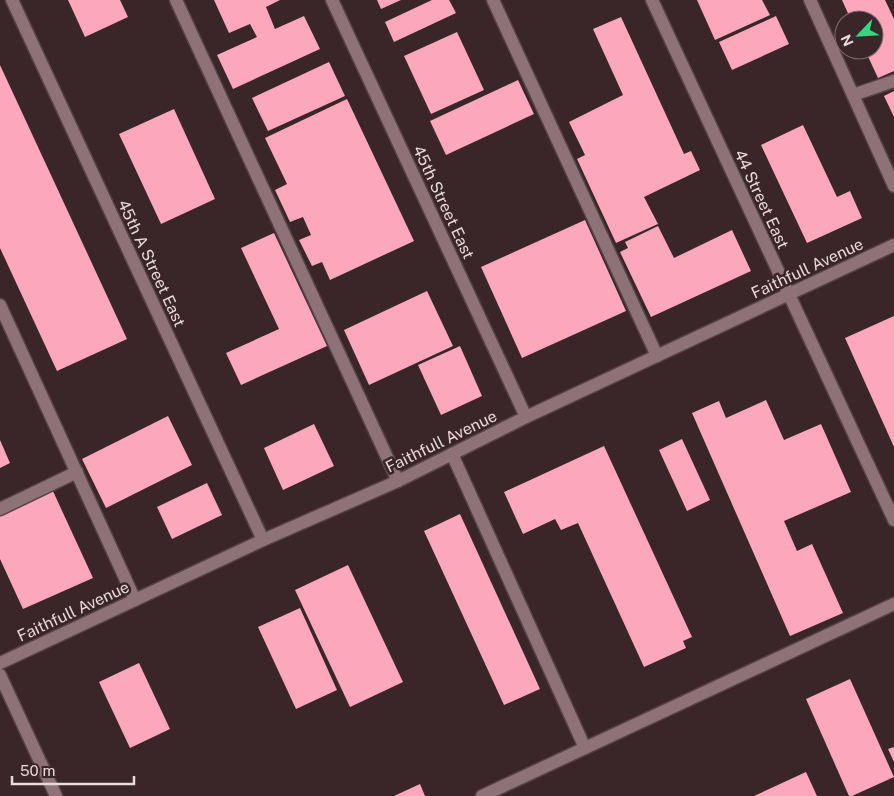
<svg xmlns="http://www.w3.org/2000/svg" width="894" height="796" viewBox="0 0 894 796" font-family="'Public Sans',sans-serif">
<rect width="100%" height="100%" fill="#3a2529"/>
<!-- building -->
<g fill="#fca7ba">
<polygon points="68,0 120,0 128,17 85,37"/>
<polygon points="214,0 280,0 266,7 275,29 304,16 320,49 233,89 217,55 257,37 250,24 229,33"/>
<polygon points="377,0 401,0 381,9"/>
<polygon points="432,0 449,0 456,13 394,42 385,22"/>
<polygon points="697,0 762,0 770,15 715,40"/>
<polygon points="842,0 885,0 894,19 894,71 878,78 865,50 874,50 874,20 851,20"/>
<polygon points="776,16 789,44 732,70 719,42"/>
<polygon points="621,17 684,154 691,151 700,170 644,197 658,224 616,243 577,159 585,155 569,122 623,95 593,29"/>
<polygon points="457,32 484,90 431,114 404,56"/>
<polygon points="329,62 345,96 268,131 252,98"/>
<polygon points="0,65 127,339 57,371 0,248"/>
<polygon points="518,80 534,114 446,155 430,121"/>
<polygon points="894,91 894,117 884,96"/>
<polygon points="347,99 414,241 330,280 322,262 312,266 299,240 311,235 303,217 290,222 275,190 287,184 265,138"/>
<polygon points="174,109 215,199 161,224 119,134"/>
<polygon points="803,125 837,197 850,191 862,218 807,243 761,145"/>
<polygon points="585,220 626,311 522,358 481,267"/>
<polygon points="658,226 674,258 732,230 751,271 651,317 620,252 628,248 625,242"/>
<polygon points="274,233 327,346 241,385 226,353 279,329 241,248"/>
<polygon points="427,291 453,346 369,385 344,330"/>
<polygon points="894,316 894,447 845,338"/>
<polygon points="460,346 482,396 441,415 418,365"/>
<polygon points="766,400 784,440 821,424 851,492 784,521 797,551 812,544 843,613 790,636 692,413 719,401 726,418"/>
<polygon points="168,416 192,465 106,508 82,459"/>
<polygon points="314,424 334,466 283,490 264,448"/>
<polygon points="682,439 710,500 687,511 659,450"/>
<polygon points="0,440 10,463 0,468"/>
<polygon points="604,446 692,637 683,641 686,648 644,667 578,523 561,530 555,519 523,534 504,492"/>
<polygon points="207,483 222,515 172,539 157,507"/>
<polygon points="52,489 93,578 23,609 0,559 0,513"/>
<polygon points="460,514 540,689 504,705 424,531"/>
<polygon points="348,565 403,682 350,707 295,590"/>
<polygon points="300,608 337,690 296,709 258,627"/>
<polygon points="139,663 170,729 130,748 99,682"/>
<polygon points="850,679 894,777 852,796 849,796 806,699"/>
<polygon points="894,747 894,762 888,749"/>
<polygon points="806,772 817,796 754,796"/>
<polygon points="420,784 425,796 394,796"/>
</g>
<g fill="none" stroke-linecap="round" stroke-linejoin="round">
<defs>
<g id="minor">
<polyline points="12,0 263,540"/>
<polyline points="176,0 398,481"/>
<polyline points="332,0 526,417"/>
<polyline points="493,0 657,356"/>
<polyline points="652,0 894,520"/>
<polyline points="810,0 894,186"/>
<polyline points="853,95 894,81"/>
<polyline points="0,305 135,600"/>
<polyline points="452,454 585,748"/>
<polyline points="0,509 77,472"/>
<polyline points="0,663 263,540 398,481 526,417 894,245"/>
<polyline points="0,675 56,796"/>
<polyline points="482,796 894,604"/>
</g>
</defs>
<!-- minor casing -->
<use href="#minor" stroke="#554247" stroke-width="15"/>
<!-- minor -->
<use href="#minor" stroke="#8d7278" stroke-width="12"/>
</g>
<g text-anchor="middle" stroke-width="5" stroke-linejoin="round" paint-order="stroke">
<!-- street labels -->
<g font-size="16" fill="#e8d9dc" stroke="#3a2529">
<text transform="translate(762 199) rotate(65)" y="6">44 Street East</text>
<text transform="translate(444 202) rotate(65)" y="6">45th Street East</text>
<text transform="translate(152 263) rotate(65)" y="6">45th A Street East</text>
<text transform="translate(807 268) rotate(-25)" y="6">Faithfull Avenue</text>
<text transform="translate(441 441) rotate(-26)" y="6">Faithfull Avenue</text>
<text transform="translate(73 611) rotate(-25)" y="6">Faithfull Avenue</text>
</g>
</g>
<!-- north arrow -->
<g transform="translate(859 35) rotate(245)"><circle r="24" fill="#3a2529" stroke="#806d71"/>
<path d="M0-4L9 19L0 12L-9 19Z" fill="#31d882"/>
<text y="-8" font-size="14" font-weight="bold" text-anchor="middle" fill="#e8d9dc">N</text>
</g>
<!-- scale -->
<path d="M12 776v8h122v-8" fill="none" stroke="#e8d9dc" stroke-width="2.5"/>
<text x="20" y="776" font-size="15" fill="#e8d9dc" stroke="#3a2529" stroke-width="4" paint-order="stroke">50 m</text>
</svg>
